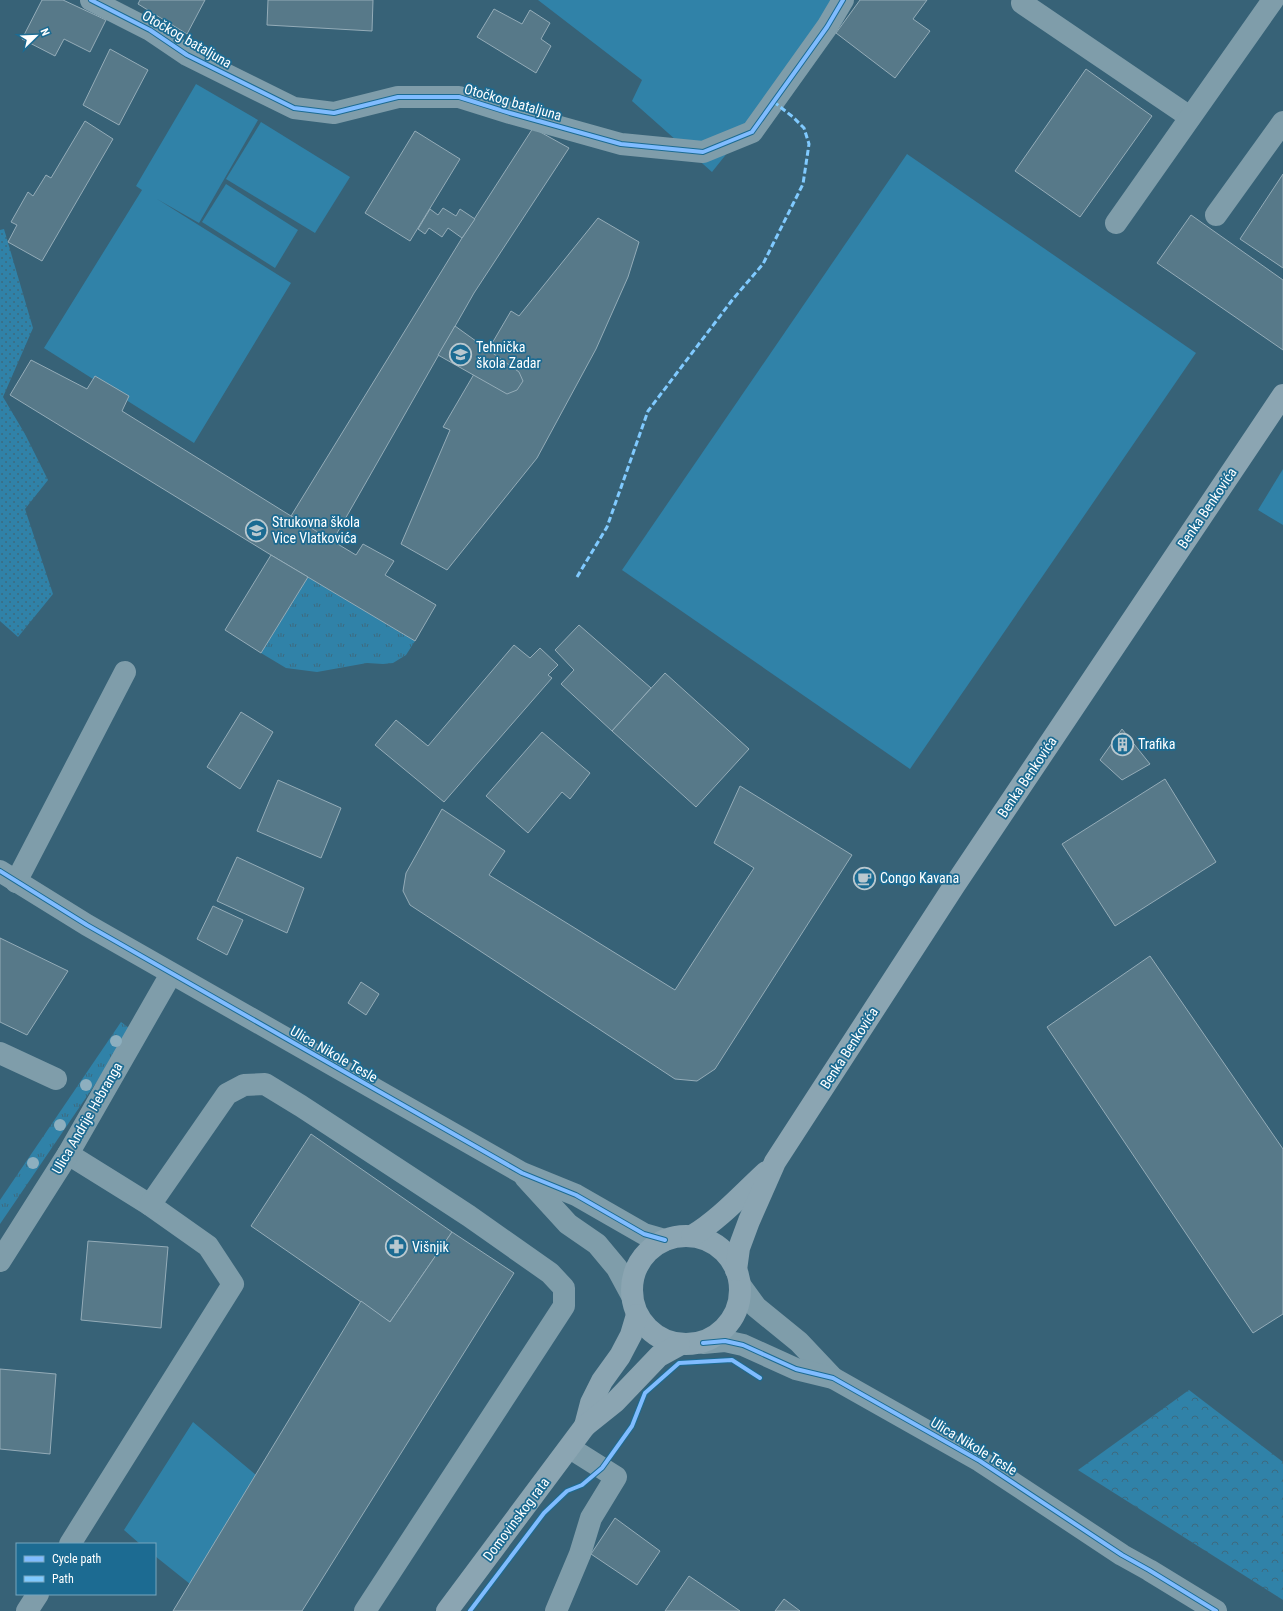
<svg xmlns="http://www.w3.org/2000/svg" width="1283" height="1611" viewBox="0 0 1283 1611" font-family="'Roboto Condensed',sans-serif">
<defs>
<pattern id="grass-tufts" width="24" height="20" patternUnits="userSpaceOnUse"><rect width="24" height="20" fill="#3082a8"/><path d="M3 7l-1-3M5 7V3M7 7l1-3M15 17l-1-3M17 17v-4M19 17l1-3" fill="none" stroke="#3d6a7f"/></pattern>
<pattern id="forest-crowns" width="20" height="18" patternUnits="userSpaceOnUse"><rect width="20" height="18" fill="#3082a8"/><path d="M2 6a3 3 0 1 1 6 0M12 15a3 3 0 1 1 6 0" fill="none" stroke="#3d6a7f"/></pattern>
<pattern id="garden-dots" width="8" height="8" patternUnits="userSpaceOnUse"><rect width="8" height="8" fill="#3082a8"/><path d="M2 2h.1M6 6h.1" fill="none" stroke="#3d6a7f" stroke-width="1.8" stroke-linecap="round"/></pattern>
</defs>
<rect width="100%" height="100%" fill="#376277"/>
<!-- grass -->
<g fill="url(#grass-tufts)">
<polygon points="308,577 415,641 406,655 393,663 383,664 367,663 317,672 286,668 261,653"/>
<polygon points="121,1022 132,1030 0,1224 0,1200"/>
</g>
<!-- forest -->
<polygon fill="url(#forest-crowns)" points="1189,1390 1283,1462 1283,1600 1078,1470"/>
<!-- park -->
<g fill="#3082a8">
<polygon points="538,0 843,0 827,28 712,172 632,101 642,80"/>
<polygon points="196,84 258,120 199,223 157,199 291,283 194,443 44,348 142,190 136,186"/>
<polygon points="261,122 350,177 315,233 226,179"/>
<polygon points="907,154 1196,353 910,769 622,570"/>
<polygon points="226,184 298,230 275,268 202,222"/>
<polygon points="1283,469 1283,525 1258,510"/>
<polygon points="193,1422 256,1475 190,1584 155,1556 155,1544 140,1544 124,1530"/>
</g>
<!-- garden -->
<polygon fill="url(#garden-dots)" points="4,229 33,328 3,397 25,434 48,480 25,509 53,594 18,637 0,621 0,230"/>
<!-- building -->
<g fill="#577989" stroke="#94acb8">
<polygon points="42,0 63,0 106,20 90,52 64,39 55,56 22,39"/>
<polygon points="140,0 205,0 187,34 138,4"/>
<polygon points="268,0 373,0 372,31 267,25"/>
<polygon points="860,0 927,0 913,19 930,31 895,78 836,33"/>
<polygon points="494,9 522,24 530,10 550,23 541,39 551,46 536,73 477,37"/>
<polygon points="110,49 148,70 119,125 83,105"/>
<polygon points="1086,69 1152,116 1080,217 1015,171"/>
<polygon points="85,121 113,139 42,261 8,242 17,225 11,222 28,192 33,196 46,175 51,178"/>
<polygon points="533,128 569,148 474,293 332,542 291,516 462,238"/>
<polygon points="415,131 460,159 410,241 365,213"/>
<polygon points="1283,174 1283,268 1240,239"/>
<polygon points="443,208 456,216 460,209 475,219 462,238 448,228 442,237 429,228 425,234 418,229 430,209 438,215"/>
<polygon points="1191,215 1283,280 1283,350 1157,263"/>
<polygon points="598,218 639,242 628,277 596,349 537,458 447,570 401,544 450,430 443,427 511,311 519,316"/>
<polygon points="455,326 519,372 523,381 517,390 507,394 438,355"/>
<polygon points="31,360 87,389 95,376 129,396 122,411 291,516 356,555 363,544 394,561 385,575 436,605 415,641 271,555 10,395"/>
<polygon points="271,555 308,577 261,653 225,630"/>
<polygon points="579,625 651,688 612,731 561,684 574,670 555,650"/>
<polygon points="514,645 530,658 540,648 558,665 548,675 552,678 444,802 375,745 396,720 428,746"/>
<polygon points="665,673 749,749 696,807 612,731"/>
<polygon points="241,712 273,732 240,789 207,767"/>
<polygon points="1122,729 1150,764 1122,780 1100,760"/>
<polygon points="542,732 590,773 570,799 562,792 528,833 486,796"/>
<polygon points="1165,779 1216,862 1115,926 1062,844"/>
<polygon points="278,780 341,808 321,858 257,831"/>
<polygon points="740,786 852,855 715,1069 697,1081 675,1079 410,905 403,891 406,873 442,809 505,851 489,875 675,990 754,868 714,843"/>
<polygon points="237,857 304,888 287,933 217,901"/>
<polygon points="213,906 243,920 227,955 197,939"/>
<polygon points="0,938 68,971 27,1035 0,1022"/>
<polygon points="1150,956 1283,1149 1283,1314 1253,1333 1047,1027"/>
<polygon points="361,982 379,994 366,1015 348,1003"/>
<polygon points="311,1134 452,1232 390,1322 251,1226"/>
<polygon points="452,1232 514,1273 302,1611 173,1611 361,1301 390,1322"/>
<polygon points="88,1241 168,1247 161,1328 81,1320"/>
<polygon points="0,1369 56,1374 50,1454 0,1449"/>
<polygon points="615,1518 660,1551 637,1585 591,1554"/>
<polygon points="689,1576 740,1611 665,1611"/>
<polygon points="784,1599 800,1611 775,1611"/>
</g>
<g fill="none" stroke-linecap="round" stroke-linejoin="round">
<!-- minor -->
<g stroke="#7f9daa" stroke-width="22">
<polyline points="91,0 150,30 187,55 294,108 334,113 398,97 459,97 510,113 621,144 703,152 752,132 827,27 843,0"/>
<polyline points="1022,3 1190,117"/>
<polyline points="1216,215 1283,122"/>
<polyline points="1116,223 1273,0"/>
<polyline points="0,871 87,925 522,1173 576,1195 644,1234 665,1240"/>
<polyline points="16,882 125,672"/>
<polyline points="0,1053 56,1079"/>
<polyline points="68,1154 150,1205 208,1246 233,1284 70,1544"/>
<polyline points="525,1177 568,1224 597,1244 617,1268 631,1294"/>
<polyline points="150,1205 227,1094 244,1085 265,1084 301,1106 469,1216 550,1273 564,1288 564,1306 365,1611"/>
<polyline points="0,1261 68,1154 171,974"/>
<polyline points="740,1285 756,1307 799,1342 833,1378"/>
<polyline points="703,1343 725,1341 743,1345 796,1369 833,1378 980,1461 1122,1555 1149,1570 1216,1611"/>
<polyline points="27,1611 38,1594"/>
<polyline points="556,1611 580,1554 591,1518 616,1477 570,1448"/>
</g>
<!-- major -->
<g stroke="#8ba5b2" stroke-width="22">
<circle cx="686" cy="1290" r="54"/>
<path d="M692,1236C720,1219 742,1194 766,1172"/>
<polyline points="736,1270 739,1248 749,1221 775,1162 954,886 1283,395"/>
<polyline points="585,1426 591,1403 602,1381 620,1356 631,1335 637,1315"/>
<polyline points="447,1611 585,1426 615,1402 659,1356 679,1345"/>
</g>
<!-- quiet -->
<polyline stroke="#80caff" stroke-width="3" stroke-dasharray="6 3" stroke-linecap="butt" points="577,577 607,527 648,411 733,299 763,264 803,184 809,144 804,128 793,117 774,102"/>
<defs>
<g id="cycleway">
<polyline points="91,0 150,30 187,55 294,108 334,113 398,97 459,97 510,113 621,144 703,152 752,132 827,27 843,0"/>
<polyline points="0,871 87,925 522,1173 576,1195 644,1234 665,1240"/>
<polyline points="703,1343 725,1341 743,1345 796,1369 833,1378 980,1461 1122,1555 1149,1570 1216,1611"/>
<polyline points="470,1611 544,1513 567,1491 582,1485 602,1468 632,1426 645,1393 679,1363 732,1360 760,1378"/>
</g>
</defs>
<!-- cycleway casing -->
<use href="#cycleway" stroke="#1c6b92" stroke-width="6"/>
<!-- cycleway -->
<use href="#cycleway" stroke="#80bcff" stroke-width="4"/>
</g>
<!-- trees -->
<g fill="#8dafbf">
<circle cx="116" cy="1041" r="6"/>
<circle cx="86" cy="1085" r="6"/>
<circle cx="60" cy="1125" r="6"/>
<circle cx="33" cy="1163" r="6"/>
</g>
<!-- icons -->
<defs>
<symbol id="school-ring" viewBox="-11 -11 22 22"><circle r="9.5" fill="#1c6b92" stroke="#b9c8cf" stroke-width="1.5"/><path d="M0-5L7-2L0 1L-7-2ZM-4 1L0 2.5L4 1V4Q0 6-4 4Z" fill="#b9c8cf"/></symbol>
<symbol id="building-ring" viewBox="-11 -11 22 22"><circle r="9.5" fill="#1c6b92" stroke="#b9c8cf" stroke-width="1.5"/><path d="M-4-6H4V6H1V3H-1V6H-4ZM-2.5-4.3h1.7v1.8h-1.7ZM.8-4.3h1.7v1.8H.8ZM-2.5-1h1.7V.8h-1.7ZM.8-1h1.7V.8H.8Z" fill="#b9c8cf"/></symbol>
<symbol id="cafe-ring" viewBox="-11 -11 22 22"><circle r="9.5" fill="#1c6b92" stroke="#b9c8cf" stroke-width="1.5"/><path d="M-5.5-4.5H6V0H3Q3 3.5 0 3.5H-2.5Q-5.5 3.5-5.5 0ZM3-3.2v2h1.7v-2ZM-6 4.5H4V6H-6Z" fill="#b9c8cf"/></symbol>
<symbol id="pharmacy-ring" viewBox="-11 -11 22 22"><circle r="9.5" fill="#1c6b92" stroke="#b9c8cf" stroke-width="1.5"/><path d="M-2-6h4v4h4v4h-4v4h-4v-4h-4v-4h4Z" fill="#b9c8cf"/></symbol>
</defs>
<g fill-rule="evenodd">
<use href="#school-ring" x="448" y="342" width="25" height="25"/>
<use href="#school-ring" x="244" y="518" width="25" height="25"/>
<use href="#building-ring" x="1110" y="732" width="25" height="25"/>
<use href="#cafe-ring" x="852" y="866" width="25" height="25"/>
<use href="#pharmacy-ring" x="384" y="1234" width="25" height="25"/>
</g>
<g text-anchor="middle" stroke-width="3.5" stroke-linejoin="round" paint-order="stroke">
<!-- street labels -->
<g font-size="14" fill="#fff" stroke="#1c6b92">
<text transform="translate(187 39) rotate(30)" y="5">Otočkog bataljuna</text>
<text transform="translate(513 102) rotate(16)" y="5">Otočkog bataljuna</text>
<text transform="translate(1207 508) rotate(-56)" y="5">Benka Benkovića</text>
<text transform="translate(1027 777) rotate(-56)" y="5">Benka Benkovića</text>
<text transform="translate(849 1048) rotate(-57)" y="5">Benka Benkovića</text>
<text transform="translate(334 1054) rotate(30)" y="5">Ulica Nikole Tesle</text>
<text transform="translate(87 1118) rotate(-60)" y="5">Ulica Andrije Hebranga</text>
<text transform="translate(974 1446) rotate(31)" y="5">Ulica Nikole Tesle</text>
<text transform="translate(516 1519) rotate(-53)" y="5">Domovinskog rata</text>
</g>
<!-- poi labels -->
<g font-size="14" fill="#fff" stroke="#1c6b92" text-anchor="start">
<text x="476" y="352">Tehnička<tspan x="476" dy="16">škola Zadar</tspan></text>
<text x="272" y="527">Strukovna škola<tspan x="272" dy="16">Vice Vlatkovića</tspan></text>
<text x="1138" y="749">Trafika</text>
<text x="880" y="883">Congo Kavana</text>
<text x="412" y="1252">Višnjik</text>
</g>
</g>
<!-- legend -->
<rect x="16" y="1543" width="140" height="52" fill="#1c6b92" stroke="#77a6be"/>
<rect x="24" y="1556" width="20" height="6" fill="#80bcff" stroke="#77a6be"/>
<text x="52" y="1563" font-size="12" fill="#ffffff">Cycle path</text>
<rect x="24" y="1576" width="20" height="6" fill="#80caff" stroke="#77a6be"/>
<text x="52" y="1583" font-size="12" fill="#ffffff">Path</text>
<!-- north arrow -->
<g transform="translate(36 36) rotate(67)" stroke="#1c6b92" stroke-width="3" paint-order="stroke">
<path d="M0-3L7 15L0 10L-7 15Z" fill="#ffffff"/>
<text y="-6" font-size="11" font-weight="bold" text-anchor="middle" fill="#ffffff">N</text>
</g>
</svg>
